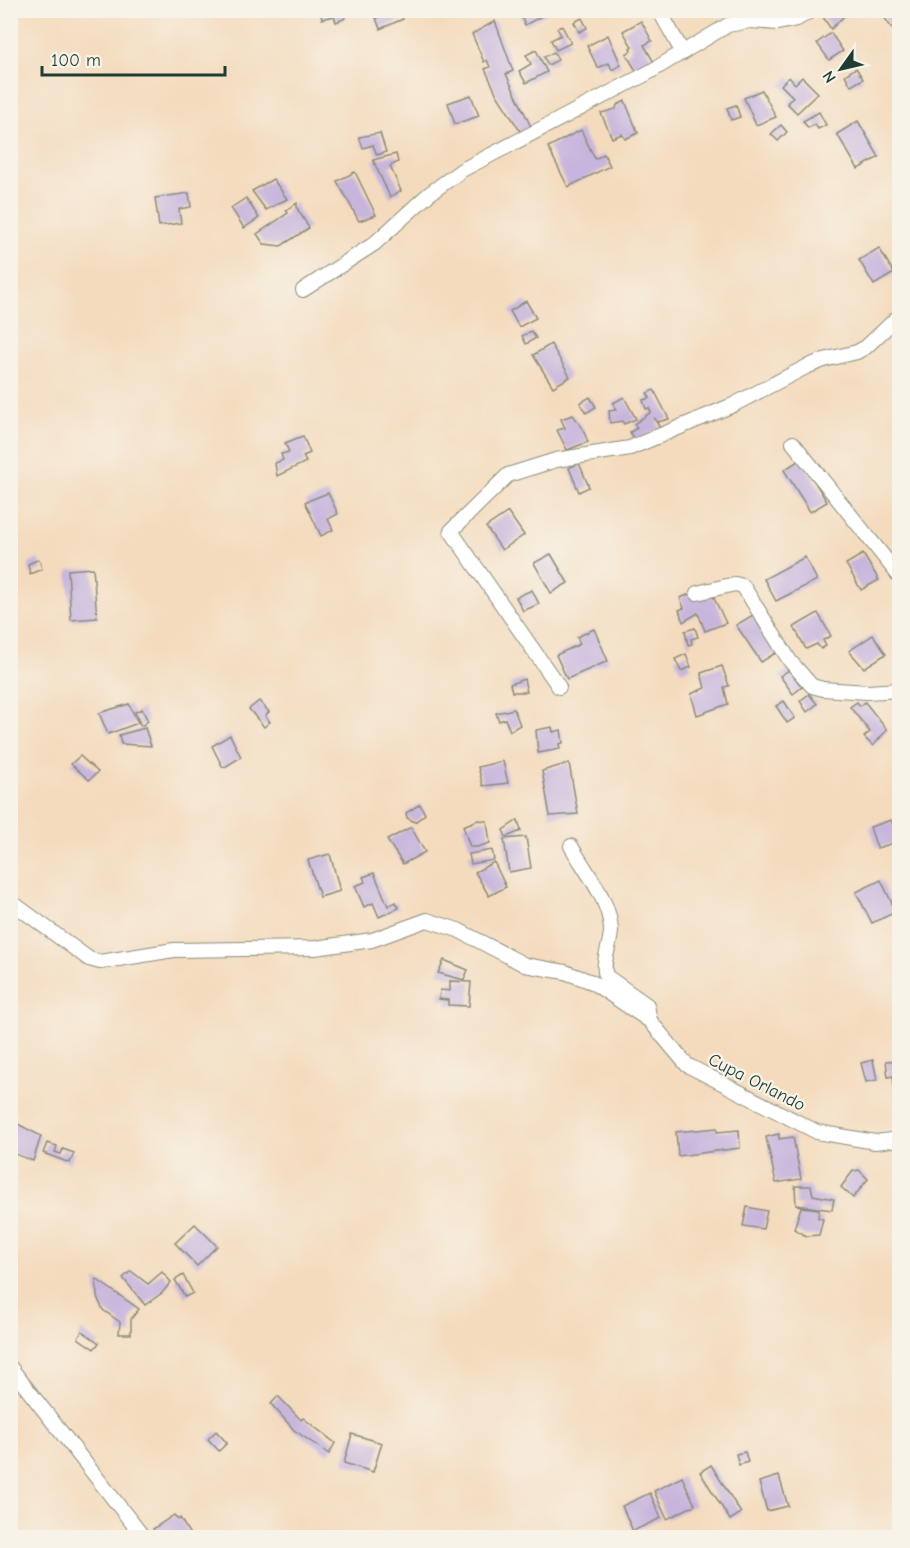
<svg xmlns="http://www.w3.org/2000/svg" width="910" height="1548" viewBox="0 0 910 1548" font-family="'Comic Neue',sans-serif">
<rect width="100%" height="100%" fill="#f7f3e8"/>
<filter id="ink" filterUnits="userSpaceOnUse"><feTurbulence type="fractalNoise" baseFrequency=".0167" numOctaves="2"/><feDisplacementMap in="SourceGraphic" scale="12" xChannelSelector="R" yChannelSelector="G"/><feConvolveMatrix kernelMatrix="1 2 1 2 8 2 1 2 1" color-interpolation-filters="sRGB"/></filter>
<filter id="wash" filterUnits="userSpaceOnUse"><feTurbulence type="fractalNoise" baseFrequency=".008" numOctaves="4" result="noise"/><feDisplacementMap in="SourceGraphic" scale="24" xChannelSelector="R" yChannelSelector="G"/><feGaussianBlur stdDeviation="1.35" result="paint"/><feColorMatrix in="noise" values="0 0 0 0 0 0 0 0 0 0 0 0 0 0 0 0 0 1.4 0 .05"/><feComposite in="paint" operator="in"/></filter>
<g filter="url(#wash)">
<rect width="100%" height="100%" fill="#f4dbbe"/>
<g id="blocks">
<!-- building -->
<g fill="#c7b5dd">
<polygon points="320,10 347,10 347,13 344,19 336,22 334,16 322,19"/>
<polygon points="397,10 400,10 403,19 380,29 376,18"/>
<polygon points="518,10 553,10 525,25"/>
<polygon points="824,10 850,10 831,29 821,14"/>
<polygon points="888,10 900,13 900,40 882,14"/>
<polygon points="582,18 587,28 579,32 574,22"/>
<polygon points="495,21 513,71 506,74 532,129 522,134 497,95 485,69 490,67 487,60 484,62 472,34"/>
<polygon points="641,21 652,41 644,45 655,64 638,74 626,54 631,51 630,48 632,47 623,31"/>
<polygon points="562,26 571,43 556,50 551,40 561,35 557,28"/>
<polygon points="831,33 843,51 829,60 817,43"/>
<polygon points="608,35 621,65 612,70 609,63 598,68 587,46"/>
<polygon points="536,50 547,72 526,83 519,71 531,64 526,55"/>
<polygon points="554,52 558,60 548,65 544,57"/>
<polygon points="856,68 863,79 851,86 845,75"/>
<polygon points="789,77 795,84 802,77 818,93 797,113 787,103 793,97 781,85"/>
<polygon points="762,90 776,117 756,125 744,98"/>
<polygon points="471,95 479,116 455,124 448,103"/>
<polygon points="625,101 638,133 625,139 622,134 612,138 601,113 616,109 617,105"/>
<polygon points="736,105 740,117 731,120 727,108"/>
<polygon points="819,112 826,125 818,129 815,124 808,128 803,121"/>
<polygon points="858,121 879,157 858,169 837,134"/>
<polygon points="781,125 787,132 778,141 771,134"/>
<polygon points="581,130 595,159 604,154 610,166 568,187 548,147"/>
<polygon points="380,133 386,152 377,155 373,145 363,148 359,137"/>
<polygon points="396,154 398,162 390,166 401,191 390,197 373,160"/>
<polygon points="355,172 376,215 359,221 337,181"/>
<polygon points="273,179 287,199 266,210 252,191"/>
<polygon points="189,193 191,207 179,209 181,223 159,226 155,198"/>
<polygon points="246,198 259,218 244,228 231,208"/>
<polygon points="297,203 297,208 309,228 281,246 264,244 257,234 288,213 286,210"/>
<polygon points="879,248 894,273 874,285 859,260"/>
<polygon points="526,301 536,318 519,327 510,311"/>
<polygon points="531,331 536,338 526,344 522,336"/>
<polygon points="551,344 570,377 553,387 533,355"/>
<polygon points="654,390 669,419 658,422 654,418 660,428 635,441 630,432 637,428 634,424 651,412 649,408 646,409 643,400 650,398 647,393"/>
<polygon points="590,397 596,407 586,413 580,403"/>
<polygon points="624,397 636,419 624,424 622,421 610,423 609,411 616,410 613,403"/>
<polygon points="573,415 582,427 588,442 567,450 557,430 565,428 561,419"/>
<polygon points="303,436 310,453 303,456 306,462 277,476 275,463 283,460 281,454 289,452 285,443"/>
<polygon points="801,459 827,502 810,512 784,470"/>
<polygon points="579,463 589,487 579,492 569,468"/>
<polygon points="328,493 338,514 328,519 333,530 321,536 305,502"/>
<polygon points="508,512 524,535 502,550 486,527"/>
<polygon points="551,554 568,583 551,593 534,563"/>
<polygon points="863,554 879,580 861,590 846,564"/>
<polygon points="805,557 817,580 776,601 764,579"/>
<polygon points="39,559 42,569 30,574 28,564"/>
<polygon points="93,568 97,618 71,620 68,570"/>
<polygon points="532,590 539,604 523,611 516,597"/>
<polygon points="692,593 695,600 712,594 726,623 705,631 698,613 683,622 679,610 684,608 680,598"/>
<polygon points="758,612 779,651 761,662 736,625"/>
<polygon points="818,613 831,636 823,640 826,646 821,649 817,644 806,649 794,627"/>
<polygon points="695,628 698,637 691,639 692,644 688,645 685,631"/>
<polygon points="594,629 608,661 567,679 556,655 580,644 577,637"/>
<polygon points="873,635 886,654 864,668 849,651"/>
<polygon points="686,654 691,667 681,671 675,659"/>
<polygon points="722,666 729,686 724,687 728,704 697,715 691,694 705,688 701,673"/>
<polygon points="789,670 802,687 793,694 780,676"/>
<polygon points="524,679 527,692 512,692 510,684"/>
<polygon points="809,694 817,704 807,712 800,701"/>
<polygon points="259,701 269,712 265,716 270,722 264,727 249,709"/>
<polygon points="784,701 795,718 787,723 776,706"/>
<polygon points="857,702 860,706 865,702 887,730 873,746 864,737 870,732 850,707"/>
<polygon points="129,704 138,723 108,734 99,713"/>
<polygon points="142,709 148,721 141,726 135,712"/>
<polygon points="514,709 520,725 510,731 505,719 499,721 496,713"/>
<polygon points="552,727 553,732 561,730 563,743 559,744 560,749 538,753 536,730"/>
<polygon points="145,728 151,746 121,744 119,735"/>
<polygon points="230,735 241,757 225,767 222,766 212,746"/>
<polygon points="80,756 98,772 89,780 71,764"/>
<polygon points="503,761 508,783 483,786 478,767"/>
<polygon points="569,763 578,814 550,816 542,771"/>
<polygon points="420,804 425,814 415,822 407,818 406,813"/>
<polygon points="478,820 487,821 490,843 477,847 470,847 463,826"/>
<polygon points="518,820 521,831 506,837 503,830"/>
<polygon points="891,820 896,833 900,831 900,841 877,848 870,827"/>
<polygon points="411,827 425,852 403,864 387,840"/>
<polygon points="526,837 531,868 509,872 504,839"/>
<polygon points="492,850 494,860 471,864 469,854"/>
<polygon points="330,854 340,891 320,897 308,860"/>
<polygon points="494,862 506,887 489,896 475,872"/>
<polygon points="374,873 388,906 396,902 399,908 379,917 373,903 364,907 355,886 365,882 363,877"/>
<polygon points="881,880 896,912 872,923 856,892"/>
<polygon points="444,960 468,970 464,980 438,973"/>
<polygon points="450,981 471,982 469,1006 448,1005 448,1000 439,999 440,990 450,991"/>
<polygon points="873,1060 877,1080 866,1082 861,1063"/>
<polygon points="900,1060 900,1122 898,1122 893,1076 888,1077 886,1061"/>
<polygon points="12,1121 41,1136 33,1161 10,1152"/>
<polygon points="717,1128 717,1132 739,1130 740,1148 678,1156 676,1132"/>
<polygon points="779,1134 779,1139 793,1137 801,1179 776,1183 766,1137"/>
<polygon points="47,1143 57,1146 55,1152 61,1154 63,1149 74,1153 70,1163 43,1153"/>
<polygon points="859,1170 868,1179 853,1198 841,1187 853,1171"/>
<polygon points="795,1186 811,1186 813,1195 834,1199 832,1210 796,1205"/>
<polygon points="747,1207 767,1211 763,1229 743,1226"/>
<polygon points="801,1207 819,1209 818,1218 823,1219 819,1235 806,1236 794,1229"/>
<polygon points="195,1224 217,1246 197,1266 175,1243"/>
<polygon points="131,1271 148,1284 162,1272 171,1282 162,1293 145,1305 123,1278"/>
<polygon points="183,1275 193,1293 185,1297 175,1280"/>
<polygon points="96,1279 139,1309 131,1319 131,1334 119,1334 120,1322 103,1310 97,1297"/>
<polygon points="82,1331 99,1343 94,1349 78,1338"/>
<polygon points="278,1396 301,1420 303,1418 335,1443 329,1454 294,1430 271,1404"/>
<polygon points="216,1431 227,1443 219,1451 208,1439"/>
<polygon points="352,1434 382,1443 373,1472 344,1463"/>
<polygon points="745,1452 748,1462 739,1465 736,1454"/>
<polygon points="711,1465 741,1513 730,1520 700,1472"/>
<polygon points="779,1476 788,1506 767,1511 759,1482"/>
<polygon points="682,1477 695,1505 667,1519 654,1491"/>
<polygon points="650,1493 661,1518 633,1531 622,1506"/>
<polygon points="174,1515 178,1520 180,1518 192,1538 159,1538 153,1529"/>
</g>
</g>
</g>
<g filter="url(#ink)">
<use href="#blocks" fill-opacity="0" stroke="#8a8c79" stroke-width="1.5"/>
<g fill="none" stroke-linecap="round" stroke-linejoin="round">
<defs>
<g id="minor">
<polyline points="659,10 683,53"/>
<polyline points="303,290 374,244 429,194 462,170 648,73 728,25 750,21 778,23 797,19 812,10"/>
<polyline points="793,443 900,577"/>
<polyline points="697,593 735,584 743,586 790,661 812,686 823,689 867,692 900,690"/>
<polyline points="559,687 451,531 457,525 508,475 556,460 630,448 733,405 806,367 824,360 857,352 866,347 900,315"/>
<path d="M571,846C585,871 610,900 611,930C611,946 601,962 606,976L647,1005L650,1021"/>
<polyline points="10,901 89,959 100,962 174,950 315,948 372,940 427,920 458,930 525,965 565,972 592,982 650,1021 687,1065 817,1132 875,1142 900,1139"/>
<polyline points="10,1367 144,1538"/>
</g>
</defs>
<!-- minor casing -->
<use href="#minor" stroke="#8a8c79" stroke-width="16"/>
<!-- minor -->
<use href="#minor" stroke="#fff" stroke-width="14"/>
</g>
</g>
<g text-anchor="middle" stroke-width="4.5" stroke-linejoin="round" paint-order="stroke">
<!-- street labels -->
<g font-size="18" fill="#1f3d34" stroke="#f7f3e8">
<text transform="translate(757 1082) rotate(27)" y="6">Cupa Orlando</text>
</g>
</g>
<!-- margin -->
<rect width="910" height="1548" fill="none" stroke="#f7f3e8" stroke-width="36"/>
<!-- north arrow -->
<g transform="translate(841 69) rotate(236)" stroke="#f7f3e8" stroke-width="4.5" paint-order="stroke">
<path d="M0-4.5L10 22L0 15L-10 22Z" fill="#1f3d34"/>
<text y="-9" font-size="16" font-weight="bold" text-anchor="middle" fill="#1f3d34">N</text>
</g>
<!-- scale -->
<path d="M42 66v9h183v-9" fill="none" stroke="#1f3d34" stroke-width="3"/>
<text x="51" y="66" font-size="18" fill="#1f3d34" stroke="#f7f3e8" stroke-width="4.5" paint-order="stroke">100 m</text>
</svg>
